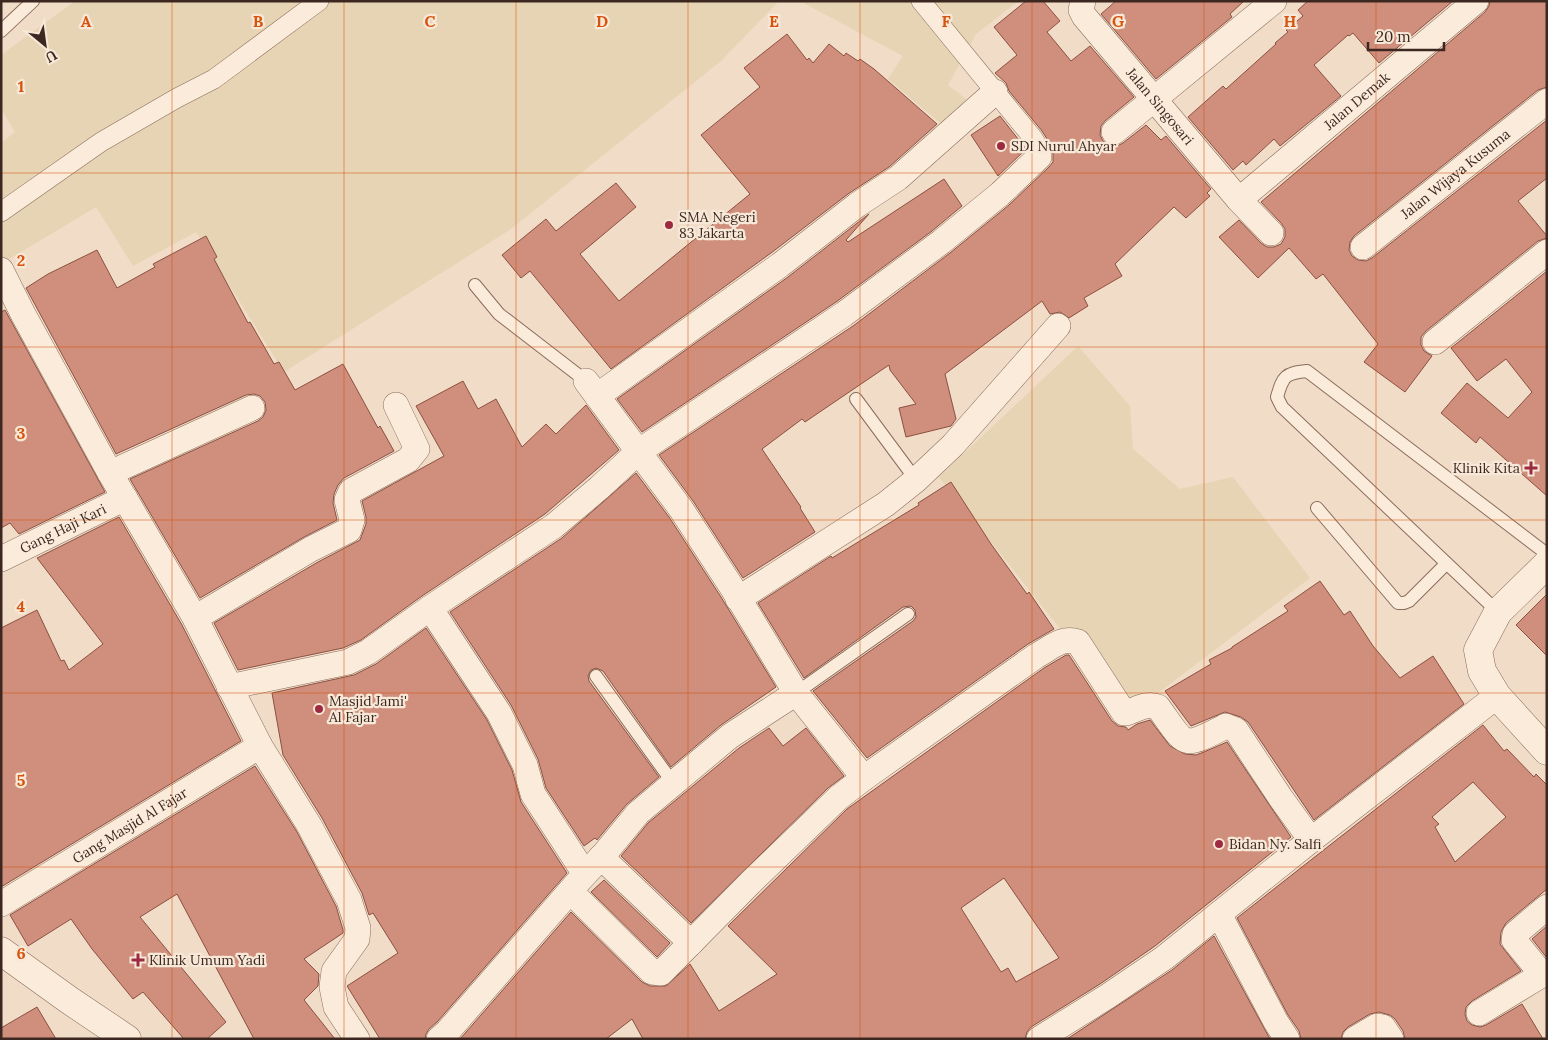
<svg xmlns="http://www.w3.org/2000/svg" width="1548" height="1040" viewBox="0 0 1548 1040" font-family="Lora,serif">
<rect width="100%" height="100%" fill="#f0dcc7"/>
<!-- farmland -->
<g fill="#e6d4b4">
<polygon points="75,1 779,1 721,61 511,229 284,372 196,232 133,266 96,207 1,264 1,143 15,132 1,108 1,55"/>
<polygon points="800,1 1016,1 1017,2 976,34 948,85 975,106 945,127 888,79 903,56"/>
<polygon points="1078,346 1130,406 1133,449 1180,489 1233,477 1310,578 1129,715 939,477"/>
</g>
<!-- building -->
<g fill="#cf8f7c" stroke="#8c5041" fill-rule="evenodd">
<polygon points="1026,1 1043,1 1060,21 1047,32 1071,61 1090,46 1134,97 1105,121 1101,126 1100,135 1103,141 1109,146 1117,146 1123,143 1146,125 1161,140 1166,136 1211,189 1207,193 1210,196 1186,218 1174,207 1115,264 1122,276 1084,298 1088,306 1069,318 1060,312 1050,314 1042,301 945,374 956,419 951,426 906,437 899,408 916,404 890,370 889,365 805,422 802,419 762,449 801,507 800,508 815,532 743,578 693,501 659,455 853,326 950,253 1009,205 1049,167 1053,162 1053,154 1049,142 1042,131 1009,91 1006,83 995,73 1017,55 994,27"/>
<polygon points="1116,1 1244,1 1230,14 1232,17 1156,79 1101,14"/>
<polygon points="1308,1 1453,1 1379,63 1353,33 1349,36 1348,35 1314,65 1341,96 1280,146 1274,139 1246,165 1243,161 1233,170 1188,117 1223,86 1226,89 1276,44 1275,43 1288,32 1286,30 1303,16 1298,10"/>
<polygon points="1490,1 1547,1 1547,87 1538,90 1354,236 1350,242 1349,250 1352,256 1358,260 1366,261 1372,258 1547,120 1547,178 1518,201 1547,236 1547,238 1538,241 1426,331 1421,337 1421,345 1424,351 1432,356 1405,392 1364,362 1378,344 1323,274 1316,279 1289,248 1258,278 1219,237 1239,220 1261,243 1267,247 1274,247 1281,244 1285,237 1285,229 1281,223 1261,202 1485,12 1489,6"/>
<polygon points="787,34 807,60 809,58 813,63 829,44 844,56 846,53 858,61 860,59 874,69 937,124 889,167 848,194 771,253 611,369 530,271 521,278 502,255 546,219 556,231 616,183 636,207 580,254 619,301 750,194 701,135 760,87 744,68"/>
<polygon points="1000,116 1026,149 998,176 971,135"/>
<polygon points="944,179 962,206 932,231 836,302 642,432 617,399 788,277 865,217 869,214 846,240 848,242"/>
<polygon points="206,236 217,257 214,259 248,323 250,322 274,364 279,362 295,390 343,364 378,428 380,426 394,451 344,478 338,485 334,494 333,503 337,520 304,537 200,598 130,479 258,421 263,417 266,410 265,402 260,396 254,394 246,395 116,454 26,288 48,274 97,250 117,288 155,267 153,264"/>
<polygon points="1547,271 1547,496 1480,437 1476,443 1441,413 1467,383 1508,418 1532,392 1506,359 1477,381 1451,348"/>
<polygon points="5,310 105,492 19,534 10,523 1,528 1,312"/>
<polygon points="463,381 478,409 496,399 522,447 546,424 556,434 586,405 619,450 545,514 422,596 361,640 343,648 238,670 214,623 318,562 360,540 366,524 366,517 362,501 444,456 416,406"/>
<polygon points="636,473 669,517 721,597 776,687 721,725 671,767 603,671 596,668 591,670 588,676 589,681 659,777 627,804 597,840 595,838 584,846 546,788 538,759 511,705 450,612 562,538"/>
<polygon points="951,482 991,544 1027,594 1029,592 1054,629 1028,644 867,758 813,691 913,621 916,617 915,610 911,606 903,607 804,678 758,603 831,556 832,558 919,505 918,503"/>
<polygon points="119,517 182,625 241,741 1,887 1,628 37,610 61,661 64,660 69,670 103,644 37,558"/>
<polygon points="1320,581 1344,615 1350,611 1373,646 1400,678 1433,656 1464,704 1314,820 1248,722 1241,717 1225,712 1191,726 1165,691 1211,664 1209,660 1232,648 1232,647 1288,611 1284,606"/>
<polygon points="1547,594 1547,656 1516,625"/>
<polygon points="426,628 487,720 512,770 521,802 567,873 438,1021 429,1029 426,1034 425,1039 380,1039 347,986 398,953 373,913 369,915 362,893 322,818 283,755 272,693 354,675 376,664"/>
<path d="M1066,655H1069L1112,721L1118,726L1126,727L1128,730L1137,724L1150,720L1170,746L1185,754L1196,755L1204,752L1227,742L1291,837L1155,946L1100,984L1031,1027L1027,1032L1025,1039H643L632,1019L606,1039H460L571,912L642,982L650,986H666L690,964L719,1011L777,974L728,926L847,809L1044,668ZM1004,878L1059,958L1016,982L1008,968L1001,972L961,908Z"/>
<path d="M1483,725L1504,751L1507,749L1534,777L1536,774L1547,785V889L1506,923L1501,932L1500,944L1521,971L1472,1001L1466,1007L1465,1014L1467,1021L1472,1025L1480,1027L1486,1025L1522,1004L1543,1039H1405L1403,1031L1395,1019L1390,1015L1379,1012L1370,1014L1348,1027L1343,1032L1341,1039H1301L1299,1031L1288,1015L1237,918ZM1473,782L1506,817L1455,862L1435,827L1439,824L1432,817Z"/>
<polygon points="769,728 783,746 806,728 844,776 828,788 691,923 621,856 648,823 739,748"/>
<polygon points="255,766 297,832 336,906 343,930 343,933 304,959 319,974 318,986 304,1000 335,1039 254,1039 177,894 140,917 226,1022 207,1039 184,1039 143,992 133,999 92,949 71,919 28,946 10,915"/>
<polygon points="604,880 670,943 657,957 591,892"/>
<polygon points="1547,926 1547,958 1532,939"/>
<polygon points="1214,936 1270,1039 1067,1039 1172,970"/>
<polygon points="37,1007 56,1039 1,1039 1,1028"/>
</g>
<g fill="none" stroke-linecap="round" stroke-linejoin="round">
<defs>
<g id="service">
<polyline points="1,31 33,1"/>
<polyline points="475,285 499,314 586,381"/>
<polyline points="856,399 916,480"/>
<polyline points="1317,508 1398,603 1404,603 1409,601 1446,564"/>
<path d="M1498,612L1282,407L1277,397C1283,376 1285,373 1307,371L1547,554"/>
<polyline points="596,676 673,783"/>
<polyline points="796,693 908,614"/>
</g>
<g id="pedestrian">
<polyline points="921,1 1033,138 1039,148 1039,157"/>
<polyline points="1,212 101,142 177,98 214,79 319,1"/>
</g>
<g id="minor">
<path id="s1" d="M1083,1L1081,10L1084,16L1239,200L1271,233"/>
<polyline points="1114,132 1274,1"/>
<path id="s2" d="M1239,200L1476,1"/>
<path id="s3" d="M1363,247L1547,101"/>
<polyline points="1,270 23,314 110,473 195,618 260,746 309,825 349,900 358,928 357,939 334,971 332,987 336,1007 357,1039"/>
<polyline points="1435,342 1547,252"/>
<polyline points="597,396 780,265 857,205 898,178 995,92"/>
<polyline points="110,473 252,408"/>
<path id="s4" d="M1,559L125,498"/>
<polyline points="738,599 886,504 916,480 953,445 1058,326"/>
<polyline points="430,608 499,713 525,765 533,794 585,874"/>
<polyline points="195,618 311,549 349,530 352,520 347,500 351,491 408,460 417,449 396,405"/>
<polyline points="229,687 348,662 368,652 430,608 554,526 599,488 638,452 844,314 941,242 1000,194 1039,157"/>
<polyline points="796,693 864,778"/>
<polyline points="601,857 691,943"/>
<path d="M570,891L652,972L661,973L750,883L838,798L864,778L1036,656C1051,648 1062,636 1078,642L1124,713H1126C1136,710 1147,702 1158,707C1187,747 1181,749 1226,726L1236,730L1280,797L1311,840"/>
<path id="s5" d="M1,904L260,746"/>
<polyline points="1219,914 1276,1022 1287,1039"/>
<polyline points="1479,1013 1540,976 1540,972 1514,940 1515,934 1547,907"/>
<polyline points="439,1039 448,1031 577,883 605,853 638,813 730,736 796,693 733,589 681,509 586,381"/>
<polyline points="1039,1039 1108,996 1164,958 1311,840 1497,696"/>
<polyline points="1355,1039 1377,1026 1383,1027 1391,1039"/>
</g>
<g id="tertiary">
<polyline points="1547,564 1498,612 1478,650 1482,671 1497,696 1547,751"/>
<polyline points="1,951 69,1000 127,1039"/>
</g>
</defs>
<!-- service casing -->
<use href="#service" stroke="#8c6c5c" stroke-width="14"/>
<!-- pedestrian casing -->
<use href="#pedestrian" stroke="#8c6c5c" stroke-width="20"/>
<!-- minor casing -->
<use href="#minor" stroke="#8c6c5c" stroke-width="26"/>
<!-- tertiary casing -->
<use href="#tertiary" stroke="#8c6c5c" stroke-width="29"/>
<!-- service -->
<use href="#service" stroke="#faebdb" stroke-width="12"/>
<!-- pedestrian -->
<use href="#pedestrian" stroke="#faebdb" stroke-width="19"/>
<!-- minor -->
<use href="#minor" stroke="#faebdb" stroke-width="25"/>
<!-- tertiary -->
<use href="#tertiary" stroke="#faebdb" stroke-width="28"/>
</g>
<!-- grid -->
<path fill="none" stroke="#d7540e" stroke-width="1" stroke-opacity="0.55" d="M172,1V1039M344,1V1039M516,1V1039M688,1V1039M860,1V1039M1032,1V1039M1204,1V1039M1376,1V1039M1,173H1547M1,347H1547M1,520H1547M1,693H1547M1,867H1547"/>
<!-- markers -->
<g fill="#9d2a41" stroke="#f7e8d7" stroke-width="2">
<circle cx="1001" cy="146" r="5"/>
<circle cx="669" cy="225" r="5"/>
<path d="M1528.5 460.5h5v5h5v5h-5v5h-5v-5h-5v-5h5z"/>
<circle cx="319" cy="709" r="5"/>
<circle cx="1219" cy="844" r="5"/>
<path d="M135.5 952.5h5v5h5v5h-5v5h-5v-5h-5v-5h5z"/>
</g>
<g text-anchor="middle" stroke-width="4.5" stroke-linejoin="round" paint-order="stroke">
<!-- street labels -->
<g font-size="14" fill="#3c2820" stroke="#f7e8d7">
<text dy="5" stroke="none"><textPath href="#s2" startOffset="154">Jalan Demak</textPath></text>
<text dy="5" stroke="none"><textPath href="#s1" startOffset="134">Jalan Singosari</textPath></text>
<text dy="5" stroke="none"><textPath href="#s3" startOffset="118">Jalan Wijaya Kusuma</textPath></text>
<text dy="5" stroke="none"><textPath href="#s4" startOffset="69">Gang Haji Kari</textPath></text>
<text dy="5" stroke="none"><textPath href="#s5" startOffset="151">Gang Masjid Al Fajar</textPath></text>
</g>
<!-- poi labels -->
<g font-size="14" fill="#3c2820" stroke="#f7e8d7" text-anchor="start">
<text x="1011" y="151">SDI Nurul Ahyar</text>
<text x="679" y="222">SMA Negeri<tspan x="679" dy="16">83 Jakarta</tspan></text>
<text x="1520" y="473" text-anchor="end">Klinik Kita</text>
<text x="329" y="706">Masjid Jami'<tspan x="329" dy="16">Al Fajar</tspan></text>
<text x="1229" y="849">Bidan Ny. Salfi</text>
<text x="149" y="965">Klinik Umum Yadi</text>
</g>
</g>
<g font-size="16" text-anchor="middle" font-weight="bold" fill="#d7540e" stroke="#f7e8d7" stroke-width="4.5" stroke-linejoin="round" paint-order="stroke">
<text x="86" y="27">A</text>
<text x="258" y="27">B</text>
<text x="430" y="27">C</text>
<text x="602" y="27">D</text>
<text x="774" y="27">E</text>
<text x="946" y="27">F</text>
<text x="1118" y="27">G</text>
<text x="1290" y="27">H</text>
<text x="21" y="92">1</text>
<text x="21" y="266">2</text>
<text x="21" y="439">3</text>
<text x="21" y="612">4</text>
<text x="21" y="786">5</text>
<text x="21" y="959">6</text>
</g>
<!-- border -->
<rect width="1548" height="1040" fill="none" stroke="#3c2820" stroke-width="5"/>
<!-- north arrow -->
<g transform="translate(45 45) rotate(151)" stroke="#f7e8d7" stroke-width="4" paint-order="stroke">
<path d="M0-4L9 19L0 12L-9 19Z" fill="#3c2820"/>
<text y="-8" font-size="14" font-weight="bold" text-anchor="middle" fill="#3c2820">U</text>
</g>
<!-- scale -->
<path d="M1368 42v8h76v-8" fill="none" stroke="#3c2820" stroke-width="2.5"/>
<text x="1376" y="42" font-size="15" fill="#3c2820" stroke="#f7e8d7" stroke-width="4" paint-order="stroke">20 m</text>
</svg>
